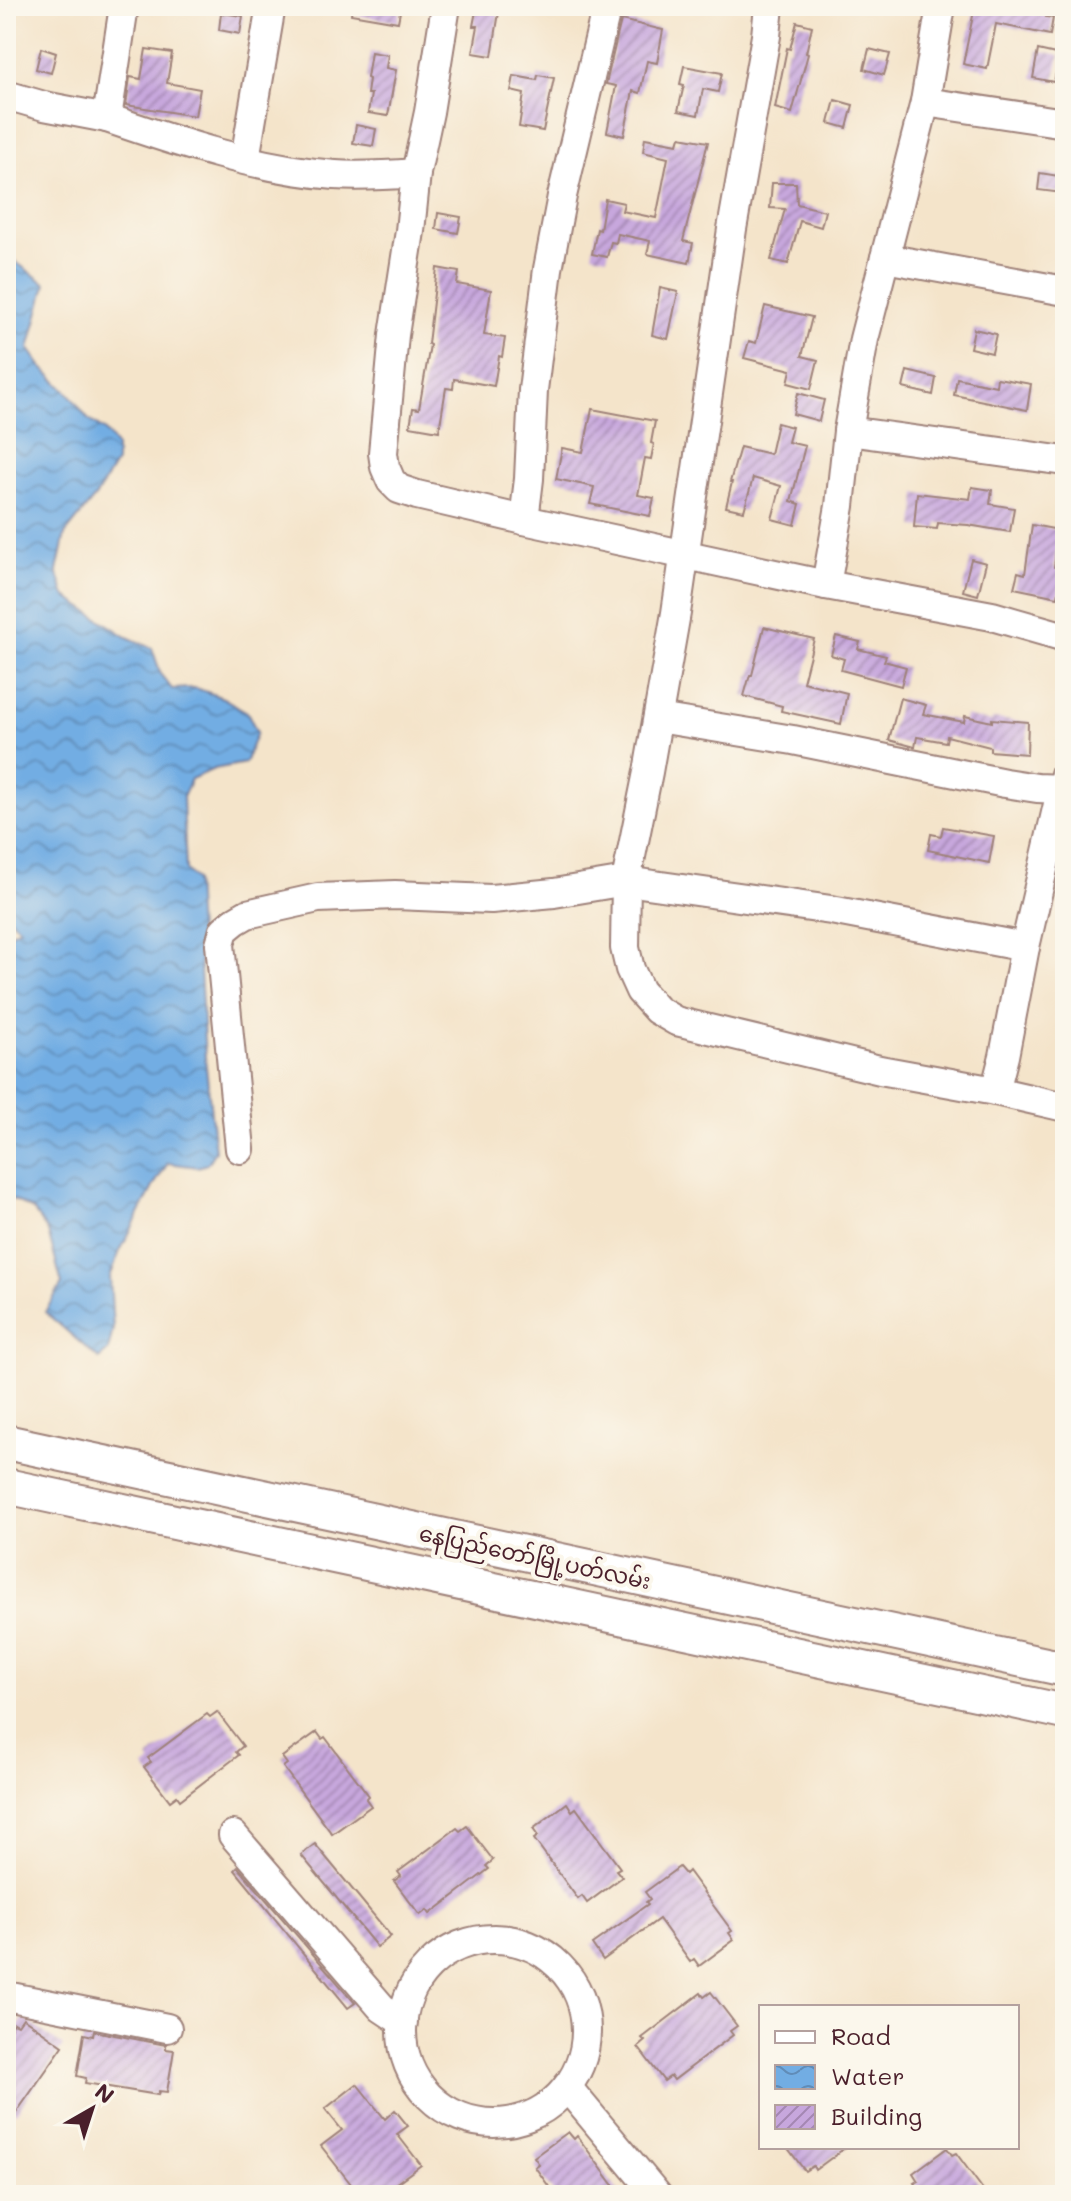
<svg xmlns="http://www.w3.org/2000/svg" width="1071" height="2201" viewBox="0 0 1071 2201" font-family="Mali,'Noto Sans Myanmar',sans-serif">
<defs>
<pattern id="water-waves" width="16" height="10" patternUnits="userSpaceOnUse" patternTransform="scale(2)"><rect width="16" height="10" fill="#72ade3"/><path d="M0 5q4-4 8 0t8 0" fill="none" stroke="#608cb8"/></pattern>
<pattern id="building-hatch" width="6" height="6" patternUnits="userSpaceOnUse" patternTransform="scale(2)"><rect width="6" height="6" fill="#c7a7dd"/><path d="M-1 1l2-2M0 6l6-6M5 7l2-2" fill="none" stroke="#a487b3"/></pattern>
</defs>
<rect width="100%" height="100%" fill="#fbf7ec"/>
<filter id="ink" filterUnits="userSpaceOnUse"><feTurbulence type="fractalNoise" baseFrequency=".0125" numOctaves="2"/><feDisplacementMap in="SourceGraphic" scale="16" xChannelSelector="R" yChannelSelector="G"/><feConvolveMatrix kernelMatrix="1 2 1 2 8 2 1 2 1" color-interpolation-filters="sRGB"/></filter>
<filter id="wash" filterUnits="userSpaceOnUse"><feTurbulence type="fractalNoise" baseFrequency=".006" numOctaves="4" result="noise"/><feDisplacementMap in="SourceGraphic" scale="32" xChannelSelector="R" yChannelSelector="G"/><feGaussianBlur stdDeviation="1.8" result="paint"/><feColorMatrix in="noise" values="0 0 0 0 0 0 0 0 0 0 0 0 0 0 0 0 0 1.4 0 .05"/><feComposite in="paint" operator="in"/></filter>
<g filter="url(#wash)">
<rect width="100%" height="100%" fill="#f4e4ca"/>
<!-- water -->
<polygon fill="url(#water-waves)" stroke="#5e6687" stroke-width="2" points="13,260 46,284 29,349 41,366 70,395 88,419 105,431 116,446 116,462 96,496 65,534 57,571 65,596 127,637 152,648 161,675 172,689 196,688 223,698 247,712 257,732 245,763 214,769 191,779 183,797 186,870 195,880 205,1057 215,1151 207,1164 198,1167 168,1163 154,1185 120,1251 110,1277 113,1329 108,1351 99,1359 45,1312 62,1284 48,1232 33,1210 13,1199 6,1202 6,936 20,928 6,915 6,267"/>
<g id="blocks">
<!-- building -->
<g fill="url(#building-hatch)">
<polygon points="352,6 401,6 398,22 351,14"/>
<polygon points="477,6 500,6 492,56 473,53 478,26 473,26"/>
<polygon points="975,6 993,6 1010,9 1010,6 1048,6 1046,17 1053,18 1050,35 996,24 987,69 963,64"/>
<polygon points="221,13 243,16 240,34 219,30"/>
<polygon points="621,20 663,30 657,63 647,61 640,93 633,91 624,136 607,132 616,86 606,84"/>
<polygon points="797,22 812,26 806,53 808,54 792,113 775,108 787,48 790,49"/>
<polygon points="41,48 56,53 51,73 36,69"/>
<polygon points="146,49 172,53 167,83 200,89 195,116 126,105 130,77 141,79"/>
<polygon points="869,49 890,54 884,75 864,69"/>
<polygon points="1038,50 1060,55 1054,82 1033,78"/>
<polygon points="371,52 388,55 386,68 396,70 388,116 368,113 371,94 367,94 369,79 367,78"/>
<polygon points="684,66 722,73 718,92 703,89 698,115 678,111 684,85 680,84"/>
<polygon points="538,75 554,78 543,131 519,127 524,94 511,91 514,76 537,80"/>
<polygon points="835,100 853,105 847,128 829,123"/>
<polygon points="356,125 376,129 373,146 353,143"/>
<polygon points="680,137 708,142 683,241 693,243 689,263 647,254 650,241 618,234 616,243 611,242 607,257 592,254 597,229 600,230 605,199 624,203 622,211 656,218 668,158 643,152 645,138 678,144"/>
<polygon points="1040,173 1065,177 1062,193 1038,190"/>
<polygon points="772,183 796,183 797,204 825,211 821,227 800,221 788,264 771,260 785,209 770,208"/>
<polygon points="438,213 461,217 458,233 436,229"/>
<polygon points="437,268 459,272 457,284 491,290 484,335 505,338 502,357 499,356 494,386 454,379 453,389 446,388 439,431 410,426 413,408 419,409 430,345 428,344"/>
<polygon points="660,288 678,292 668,339 652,335"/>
<polygon points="765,306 812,317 802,356 818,360 811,389 788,383 791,370 744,358 749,341 756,343"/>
<polygon points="974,329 996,334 992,353 970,348"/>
<polygon points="907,371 936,378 933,395 903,388"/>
<polygon points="957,378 996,386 997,378 1031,384 1027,410 954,395"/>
<polygon points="798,393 824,400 819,421 793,414"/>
<polygon points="592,409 655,421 651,443 654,444 651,459 645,458 638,495 654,498 650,516 590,504 594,487 556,479 562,448 583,452"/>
<polygon points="777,423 792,427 788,442 805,446 791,501 800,504 795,525 772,519 781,486 753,478 744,511 726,507 732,482 730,482 740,447 770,454"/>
<polygon points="972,487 992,490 990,504 1014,508 1010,532 968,525 938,523 937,529 914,527 917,493 970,499"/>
<polygon points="1032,525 1059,530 1054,567 1063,569 1058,597 1014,588 1018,572 1025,574"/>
<polygon points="971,559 986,563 978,595 963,591"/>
<polygon points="764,627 814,639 803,682 847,693 841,724 781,711 782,706 744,696 750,675 752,675"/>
<polygon points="836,636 860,642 858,649 886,656 884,661 906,667 901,686 841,670 844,659 831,655"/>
<polygon points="900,698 926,705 923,714 964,722 965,716 992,722 992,719 1028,722 1027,754 990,751 990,747 947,736 946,742 917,737 915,747 889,740"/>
<polygon points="943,827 994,836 989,863 928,850 931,834 941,836"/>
<polygon points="217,1712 243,1746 236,1752 239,1755 180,1800 177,1796 170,1801 144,1767 151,1762 148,1758 207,1714 210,1717"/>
<polygon points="317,1732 322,1739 325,1737 369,1796 366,1799 371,1806 332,1834 283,1767 287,1764 282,1757"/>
<polygon points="567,1803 572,1811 576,1808 620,1868 616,1870 622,1877 587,1903 582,1896 578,1899 534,1839 538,1836 533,1829"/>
<polygon points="467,1826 493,1860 486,1866 489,1869 430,1914 427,1910 420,1915 394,1881 401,1876 398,1872 457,1828 460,1831"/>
<polygon points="315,1844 391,1936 377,1947 301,1855"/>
<polygon points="238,1867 355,2003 348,2008 235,1870"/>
<polygon points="679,1867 685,1874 688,1871 732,1931 729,1933 734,1940 699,1966 694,1959 690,1962 659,1919 603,1960 592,1944 648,1904 646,1902 650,1899 645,1892"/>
<polygon points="711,1992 737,2026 730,2031 733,2035 674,2080 671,2076 664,2081 638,2047 645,2041 642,2038 701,1993 704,1997"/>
<polygon points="23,2018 63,2046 16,2113 6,2106 6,2035 14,2023 18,2025"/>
<polygon points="94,2031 166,2045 166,2049 174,2050 167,2092 159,2091 158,2095 115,2088 85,2083 86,2078 77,2076 84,2034 93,2036"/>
<polygon points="357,2084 385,2119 395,2110 408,2126 397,2134 421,2165 380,2195 363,2195 357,2187 355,2189 321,2146 342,2130 325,2109"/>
<polygon points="568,2132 574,2139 577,2136 621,2195 555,2195 535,2167 539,2164 534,2157"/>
<polygon points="787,2147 846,2147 815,2170 813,2166 805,2171"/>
<polygon points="947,2148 952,2155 956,2153 987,2195 922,2195 914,2183 918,2181 913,2173"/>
</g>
</g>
</g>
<g filter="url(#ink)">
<use href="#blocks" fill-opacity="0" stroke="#9f827a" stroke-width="2"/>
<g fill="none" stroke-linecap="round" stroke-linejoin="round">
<defs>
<g id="minor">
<path d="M124,6L107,118C180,143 257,169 335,175C362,177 389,175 416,173"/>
<polyline points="446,6 429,112 416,173 410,231 394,335 383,453 385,467 391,481 399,489 417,495 524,520 826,585 992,616 1065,637"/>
<polyline points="769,6 766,36 732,229 676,613 648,772 626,881 625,948 630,969 640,991 657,1010 676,1021 880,1070 995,1091 1065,1107"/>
<polyline points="6,95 44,106 107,118"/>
<polyline points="925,102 1065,123"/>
<polyline points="245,159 271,6"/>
<polyline points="885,258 1065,291"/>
<polyline points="848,431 1065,461"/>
<polyline points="524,520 529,479 533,390 548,269 562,196 607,6"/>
<polyline points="826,585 840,506 848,431 864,339 925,102 941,6"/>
<polyline points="658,718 793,740 1005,783 1037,788 1062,789"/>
<polyline points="995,1091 1004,1056 1025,947 1065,774"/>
<polyline points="240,1149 220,944 224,930 235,921 247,914 318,898 395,895 491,899 554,893 626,881 831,910 1025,947"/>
<polyline points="233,1835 382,2008 403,2022"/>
<circle cx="494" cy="2031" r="92"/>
<polyline points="6,1996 167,2028"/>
<polyline points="567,2087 657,2195"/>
</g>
<g id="major">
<polyline points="6,1442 1065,1669"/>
<polyline points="6,1486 1065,1712"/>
</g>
</defs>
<!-- minor casing -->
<use href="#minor" stroke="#9f827a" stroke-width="32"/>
<!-- major casing -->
<use href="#major" stroke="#9f827a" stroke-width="38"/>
<!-- minor -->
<use href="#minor" stroke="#fff" stroke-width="28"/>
<!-- major -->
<use href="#major" stroke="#fff" stroke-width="34"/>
</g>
</g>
<g text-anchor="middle" stroke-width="8" stroke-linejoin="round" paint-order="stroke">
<!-- street labels -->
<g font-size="22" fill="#4a1f2b" stroke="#fbf7ec">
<text transform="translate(535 1557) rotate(12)" y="8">နေပြည်တော်မြို့ပတ်လမ်း</text>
</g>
</g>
<!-- margin -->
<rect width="1071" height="2201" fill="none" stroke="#fbf7ec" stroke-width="32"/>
<!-- legend -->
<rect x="759" y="2005" width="260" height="144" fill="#fbf7ec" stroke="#b4a19f" stroke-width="2"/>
<rect x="775" y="2031" width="40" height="12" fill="#ffffff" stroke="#b4a19f" stroke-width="2"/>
<text x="831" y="2045" font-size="24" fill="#4a1f2b">Road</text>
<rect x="775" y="2065" width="40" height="24" fill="url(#water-waves)" stroke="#b4a19f" stroke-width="2"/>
<text x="831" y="2085" font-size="24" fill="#4a1f2b">Water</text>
<rect x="775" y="2105" width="40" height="24" fill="url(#building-hatch)" stroke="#b4a19f" stroke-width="2"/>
<text x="831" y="2125" font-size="24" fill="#4a1f2b">Building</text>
<!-- north arrow -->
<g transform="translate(92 2109) rotate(39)" stroke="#fbf7ec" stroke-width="6" paint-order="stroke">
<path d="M0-6L14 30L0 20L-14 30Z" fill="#4a1f2b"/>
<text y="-12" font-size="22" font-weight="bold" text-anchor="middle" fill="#4a1f2b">N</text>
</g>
</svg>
